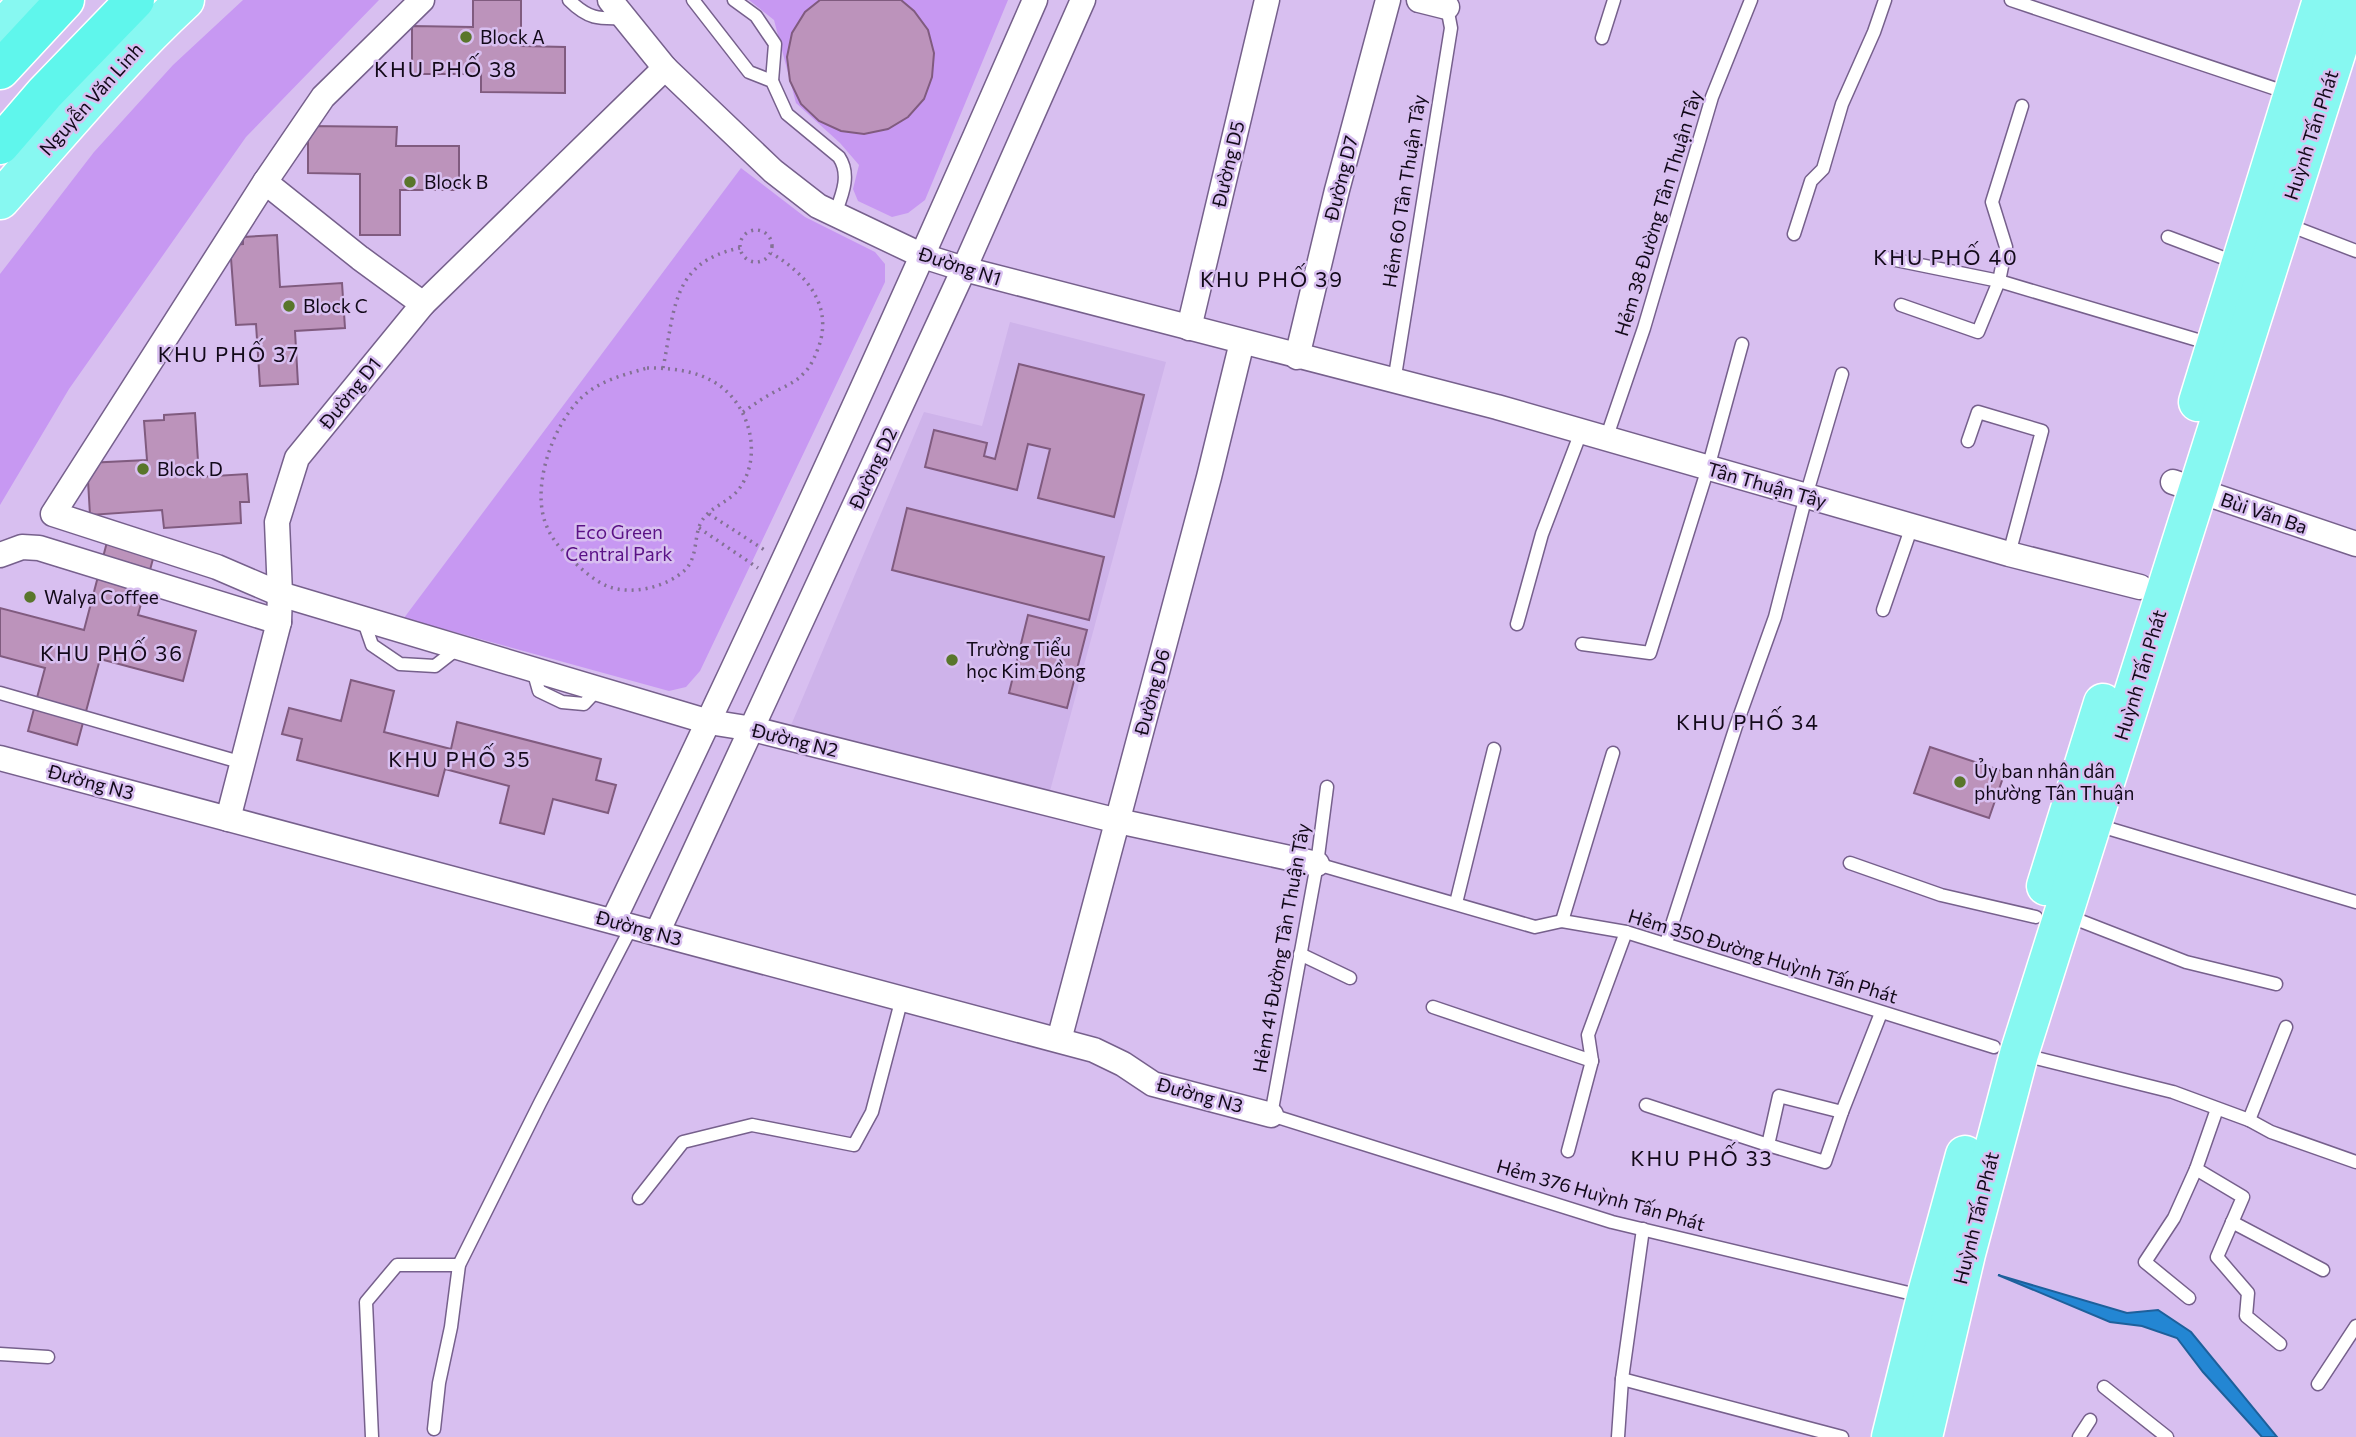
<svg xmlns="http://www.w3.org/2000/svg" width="2356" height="1437" viewBox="0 0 2356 1437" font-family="Commissioner,sans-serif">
<rect width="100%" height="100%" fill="#d8bff0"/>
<!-- built -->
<polygon fill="#ceb3ea" points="1010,322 1166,362 1050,791 789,730 924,412 982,426"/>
<!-- green -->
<g fill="#c798f2">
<polygon points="243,0 379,0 246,137 69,389 0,505 0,274 94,152 173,65"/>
<polygon points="749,0 1008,0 925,200 908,213 892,217 858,201 853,189 859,165 840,143 796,103 774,20"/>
<polygon points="741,168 805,217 875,252 885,264 885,282 700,671 686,687 669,691 404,618"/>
</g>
<!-- water -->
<polygon fill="#2386d3" stroke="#1e609b" stroke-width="2" points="1998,1275 2127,1313 2158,1310 2191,1332 2277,1437 2262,1437 2203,1372 2177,1338 2142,1326 2110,1322"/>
<!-- building -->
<g fill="#bc93bb" stroke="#805b7f" stroke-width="2">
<polygon points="473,0 521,0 521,46 565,47 565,93 481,92 481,74 412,74 412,26 473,27"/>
<polygon points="820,0 901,0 914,11 928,30 934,53 932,77 924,99 908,117 888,129 864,134 841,131 819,121 801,104 790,81 787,57 792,33 805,12"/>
<polygon points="308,126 397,127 396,146 459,146 459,190 400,190 400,235 360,235 360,174 308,173"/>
<polygon points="277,235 280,287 342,283 345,328 295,331 298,384 260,386 256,324 236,325 230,245 243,244 243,237"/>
<polygon points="1019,364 1144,395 1114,517 1038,498 1050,449 1028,444 1017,490 925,467 934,430 987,443 984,456 995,459"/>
<polygon points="195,413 199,477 247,474 249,502 240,502 241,523 164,528 162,510 90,515 87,463 147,460 144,421 164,420 164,415"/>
<polygon points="907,508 1104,557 1089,620 892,570"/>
<polygon points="107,542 154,555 138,615 196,631 183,681 100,659 77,745 28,731 45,668 0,656 0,608 84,630"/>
<polygon points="1028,615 1087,630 1067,708 1009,693"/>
<polygon points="351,680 394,691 384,732 451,749 457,722 601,759 596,780 616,785 608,813 553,799 544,834 500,823 509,786 445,769 438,796 297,760 302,739 282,734 289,708 341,721"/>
<polygon points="1930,747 2005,772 1989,818 1914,793"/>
</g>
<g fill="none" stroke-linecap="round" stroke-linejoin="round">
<defs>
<g id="service">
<path d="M569,0C588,19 598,19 624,18"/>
<path d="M693,0L749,72L772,81L787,114L839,157C851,175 842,195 835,214"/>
<polyline points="734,0 756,16 775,44 772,81"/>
<polyline points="2011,0 2288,93"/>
<polyline points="1602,38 1614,0"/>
<polyline points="2286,224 2356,251"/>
<polyline points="1794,234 1811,181 1823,169 1842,104 1874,32 1885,0"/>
<polyline points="2168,237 2237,263"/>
<polyline points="1886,258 1999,281 2211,344"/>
<polyline points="1901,305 1978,332 1999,281 2006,247 1992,202 2022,106"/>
<polyline points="1394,382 1451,28 1447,7 1449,2"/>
<polyline points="1606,439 1644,328 1712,97 1751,0"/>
<polyline points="1968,441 1978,412 2042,431 2009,554"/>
<polyline points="1883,610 1912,526"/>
<polyline points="363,619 372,645 400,664 435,666 458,648"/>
<polyline points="1517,624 1542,534 1581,432"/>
<polyline points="1582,644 1650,653 1708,468 1742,344"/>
<polyline points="533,670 539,691 562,702 584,704 598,689"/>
<polyline points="0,693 243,763"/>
<polyline points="1327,787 1317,864 1271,1115 1612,1222 1921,1296"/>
<polyline points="2097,825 2356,902"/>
<polyline points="1850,863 1941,895 2036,917"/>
<polyline points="1317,864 1535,927 1562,921 1626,932 1994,1047"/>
<polyline points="1456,903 1494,749"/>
<polyline points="2068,916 2186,962 2276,984"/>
<polyline points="1562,921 1613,753"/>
<polyline points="1666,943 1736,726 1775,617 1806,496 1842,374"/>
<polyline points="1300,954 1350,978"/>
<polyline points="1433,1007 1592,1061"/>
<polyline points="2024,1055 2173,1092 2249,1120 2271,1132 2356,1162"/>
<polyline points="1646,1105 1768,1145 1779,1096 1842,1112"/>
<polyline points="2249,1120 2286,1027"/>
<polyline points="1768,1145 1825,1162 1842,1112 1881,1013"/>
<polyline points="1568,1151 1592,1061 1588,1035 1626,932"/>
<polyline points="2196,1169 2243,1197 2217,1257 2248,1293 2246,1316 2280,1344"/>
<polyline points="639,1198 683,1142 752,1125 854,1145 872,1112 902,998"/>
<polyline points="2232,1222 2323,1270"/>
<polyline points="2189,1298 2145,1262 2174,1218 2196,1169 2217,1109"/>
<polyline points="0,1354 48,1357"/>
<polyline points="1622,1379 1842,1437"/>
<polyline points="2318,1384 2356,1326"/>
<polyline points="2104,1387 2167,1437"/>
<polyline points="434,1429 439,1383 451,1327 459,1265 540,1103 632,926"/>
<polyline points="372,1437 366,1302 397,1265 459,1265"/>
<polyline points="1618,1437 1622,1379 1643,1229"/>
<polyline points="2079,1437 2090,1420"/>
</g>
<g id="minor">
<polyline points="422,0 323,97 265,182 360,258 423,304"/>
<polyline points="610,0 665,68 773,171 818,206 923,256 964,269 1497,407 2009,554 2140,587"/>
<polyline points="1419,0 1447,7"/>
<polyline points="265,182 53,514 217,567 280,594 709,722 753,729 1118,821 1317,864"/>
<polyline points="1189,328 1267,0"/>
<polyline points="1297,357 1337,190 1388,0"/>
<polyline points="2173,482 2356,544"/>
<polyline points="0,555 22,547 39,548 279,622"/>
<polyline points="0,758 1094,1050 1123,1064 1153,1084 1271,1115"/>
<polyline points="228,819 279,622 280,594 277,522 297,458 423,304 665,68"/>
<path d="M613,921C760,617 900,310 1035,0"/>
<polyline points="657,933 964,269 1083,0"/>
<polyline points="1059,1040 1209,477 1242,342"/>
</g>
<g id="primary">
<polyline points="0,31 29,0"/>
<path d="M0,200C61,132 119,61 185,0"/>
<polyline points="2198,402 2322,0"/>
<polyline points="2046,886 2103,703"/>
<polyline points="1891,1437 1926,1297 1965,1155"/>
<polyline points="1923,1437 1966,1254 2019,1054 2353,0"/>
</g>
<g id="trunk">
<polyline points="0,70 65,0"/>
<polyline points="0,145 45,93 135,0"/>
</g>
</defs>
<!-- service casing -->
<use href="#service" stroke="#76608c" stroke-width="15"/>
<!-- minor casing -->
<use href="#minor" stroke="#76608c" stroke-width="27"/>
<!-- primary casing -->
<use href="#primary" stroke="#fff" stroke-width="41"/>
<!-- trunk casing -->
<use href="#trunk" stroke="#fff" stroke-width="41"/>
<!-- path -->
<g stroke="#837194" stroke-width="3.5" stroke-dasharray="2 5" stroke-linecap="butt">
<circle cx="756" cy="246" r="16"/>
<path d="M647,368C670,368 694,370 714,382C749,402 764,455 739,489C730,501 710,508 703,519C693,533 699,554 686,569C668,587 631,596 607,586C593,580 579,567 569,557C560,548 552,539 547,527C530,489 552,427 580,399C598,381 623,375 647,368Z"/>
<path d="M663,368C675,310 671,262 740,248"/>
<path d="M743,412C752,406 761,399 771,394C782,387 794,384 803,374C811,367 815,356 819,346C833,304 805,273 771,253"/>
<polyline points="709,514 766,551"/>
<polyline points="699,528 758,568"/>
</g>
<!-- service -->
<use href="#service" stroke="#fff" stroke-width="12"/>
<!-- minor -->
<use href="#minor" stroke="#fff" stroke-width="24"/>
<!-- primary -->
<use href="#primary" stroke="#87f8f1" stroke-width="38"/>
<!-- trunk -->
<use href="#trunk" stroke="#5ff6ec" stroke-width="38"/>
</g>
<!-- markers -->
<g fill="#59762b" stroke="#d8bff0" stroke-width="2.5">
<circle cx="466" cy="37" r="7"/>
<circle cx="410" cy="182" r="7"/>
<circle cx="289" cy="306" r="7"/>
<circle cx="143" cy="469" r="7"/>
<circle cx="30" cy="597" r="7"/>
<circle cx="952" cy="660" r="7"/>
<circle cx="1960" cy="782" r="7"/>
</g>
<g text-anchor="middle" stroke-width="5" stroke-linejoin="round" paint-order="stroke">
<!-- poi labels -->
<g font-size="19" fill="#120919" stroke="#d8bff0" text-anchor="start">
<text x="480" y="44">Block A</text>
<text x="424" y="189">Block B</text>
<text x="303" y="313">Block C</text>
<text x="157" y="476">Block D</text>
<text x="44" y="604">Walya Coffee</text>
<text x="966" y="656">Trường Tiểu<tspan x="966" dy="22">học Kim Đồng</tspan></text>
<text x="1974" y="778">Ủy ban nhân dân<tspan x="1974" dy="22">phường Tân Thuận</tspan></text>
</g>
<!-- street labels -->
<g font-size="19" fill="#120919" stroke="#d8bff0">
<text transform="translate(91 99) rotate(-48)" y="7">Nguyễn Văn Linh</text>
<text transform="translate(2311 135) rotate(-72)" y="7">Huỳnh Tấn Phát</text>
<text transform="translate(1228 164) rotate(-77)" y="7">Đường D5</text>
<text transform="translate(1341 178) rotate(-76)" y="7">Đường D7</text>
<text transform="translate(1404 191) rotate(-81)" y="7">Hẻm 60 Tân Thuận Tây</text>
<text transform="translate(1658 213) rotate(-73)" y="7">Hẻm 38 Đường Tân Thuận Tây</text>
<text transform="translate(960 266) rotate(18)" y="7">Đường N1</text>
<text transform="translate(350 393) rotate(-51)" y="7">Đường D1</text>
<text transform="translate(873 468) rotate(-65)" y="7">Đường D2</text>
<text transform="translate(1767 485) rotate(16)" y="7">Tân Thuận Tây</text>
<text transform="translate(2264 513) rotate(19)" y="7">Bùi Văn Ba</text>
<text transform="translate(2140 675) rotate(-73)" y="7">Huỳnh Tấn Phát</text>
<text transform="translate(1152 692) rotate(-75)" y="7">Đường D6</text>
<text transform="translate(795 740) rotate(14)" y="7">Đường N2</text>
<text transform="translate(91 782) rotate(15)" y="7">Đường N3</text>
<text transform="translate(639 928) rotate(15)" y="7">Đường N3</text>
<text transform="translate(1281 948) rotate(-80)" y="7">Hẻm 41 Đường Tân Thuận Tây</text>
<text transform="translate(1763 956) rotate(17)" y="7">Hẻm 350 Đường Huỳnh Tấn Phát</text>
<text transform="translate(1200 1095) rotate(15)" y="7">Đường N3</text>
<text transform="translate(1601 1195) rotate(16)" y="7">Hẻm 376 Huỳnh Tấn Phát</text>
<text transform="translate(1976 1218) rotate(-76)" y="7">Huỳnh Tấn Phát</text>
</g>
<!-- park labels -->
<g font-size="19" fill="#5a1186" stroke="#d8bff0">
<text x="619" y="539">Eco Green<tspan x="619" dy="22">Central Park</tspan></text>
</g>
<!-- neighbourhood labels -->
<g font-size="21" letter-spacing="2" fill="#120919" stroke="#d8bff0">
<text x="446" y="77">KHU PHỐ 38</text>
<text x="1946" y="265">KHU PHỐ 40</text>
<text x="1272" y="287">KHU PHỐ 39</text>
<text x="229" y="362">KHU PHỐ 37</text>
<text x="112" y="661">KHU PHỐ 36</text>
<text x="1748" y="730">KHU PHỐ 34</text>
<text x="460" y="767">KHU PHỐ 35</text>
<text x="1702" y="1166">KHU PHỐ 33</text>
</g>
</g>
</svg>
